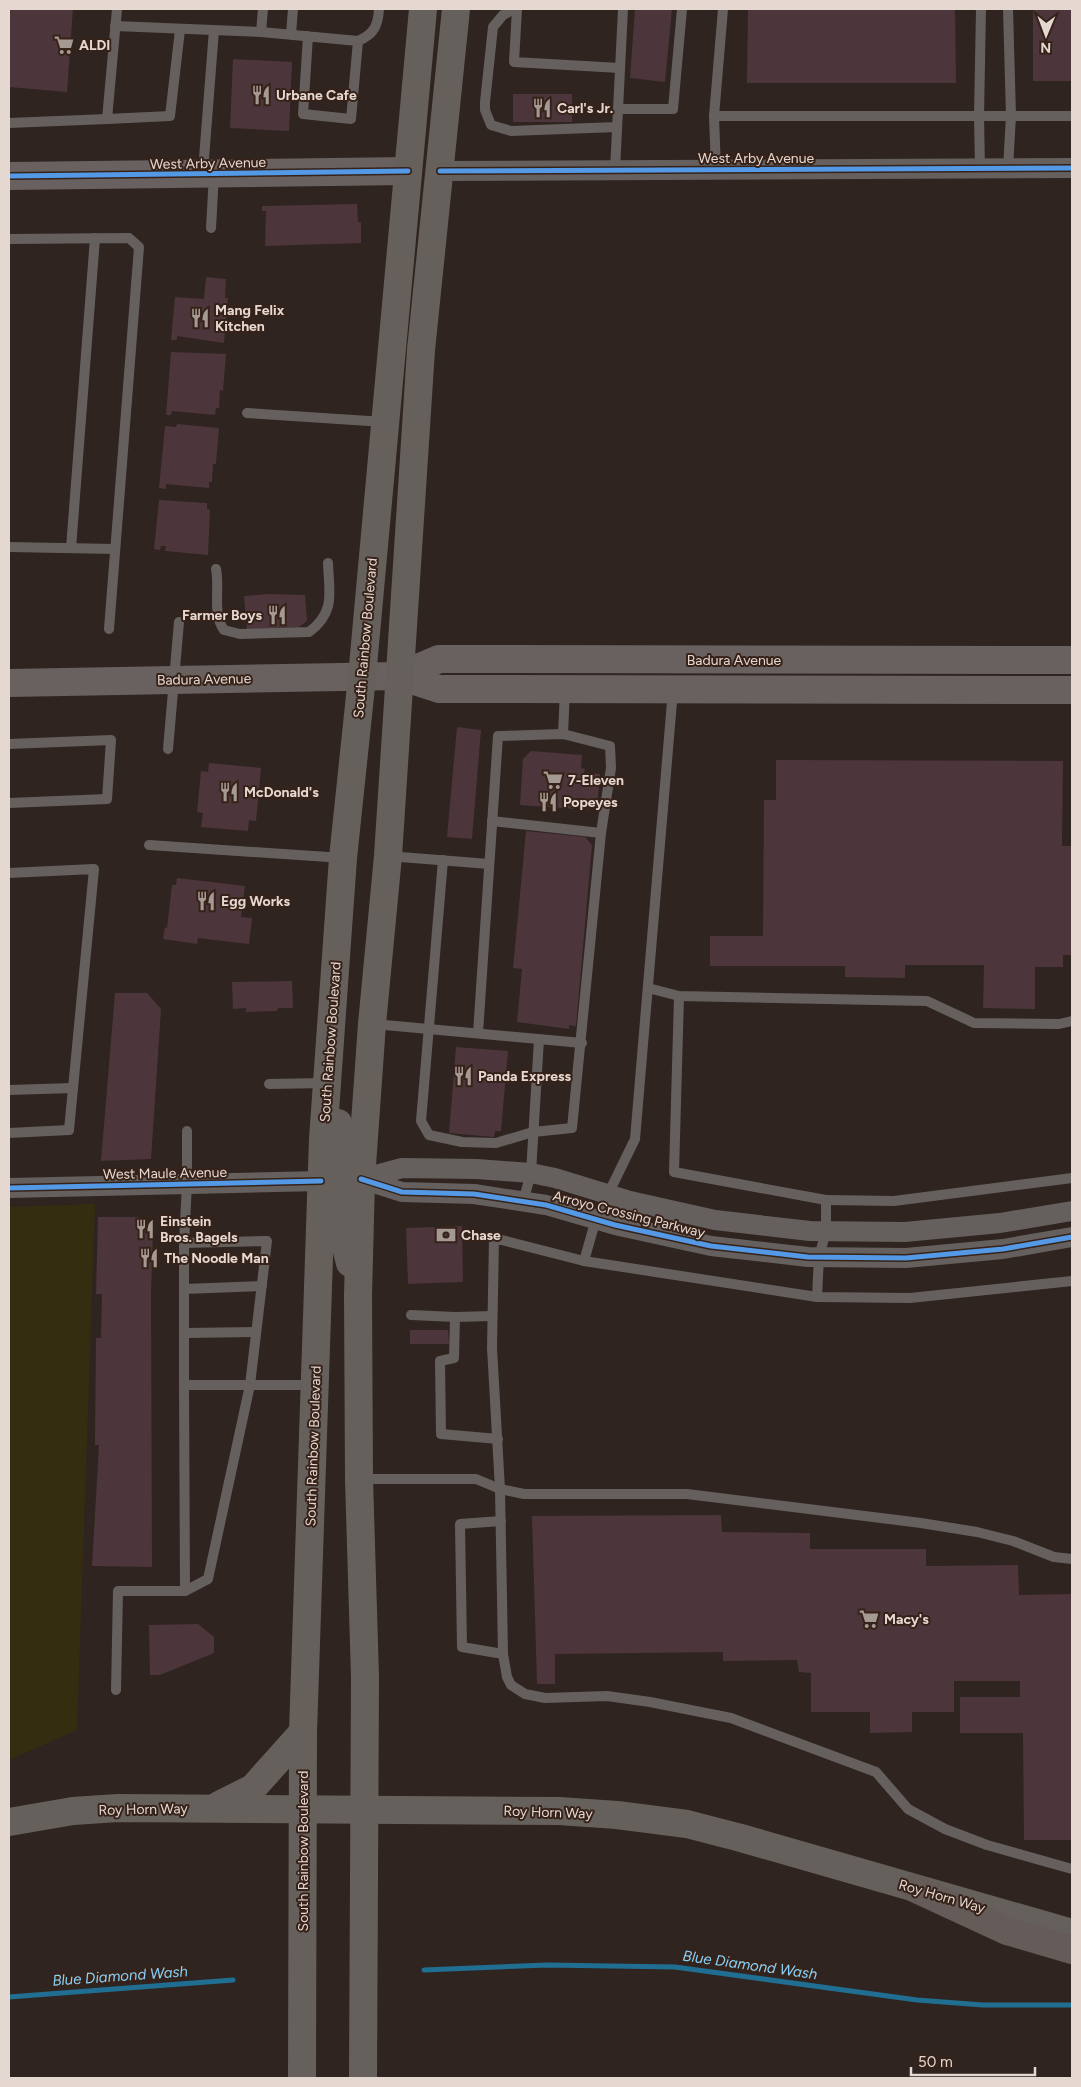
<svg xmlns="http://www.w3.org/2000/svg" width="1081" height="2087" viewBox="0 0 1081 2087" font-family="Figtree,sans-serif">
<rect width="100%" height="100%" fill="#2f241f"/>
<!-- sand -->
<polygon fill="#352d0f" points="95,1204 77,1730 9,1760 9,1207"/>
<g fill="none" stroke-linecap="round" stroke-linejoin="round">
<!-- stream -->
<g stroke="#206e91" stroke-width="5">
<polyline points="424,1970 547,1965 675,1967 917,2000 983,2005 1072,2005"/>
<polyline points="9,1997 233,1980"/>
</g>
</g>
<!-- building -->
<g fill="#4c363b">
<polygon points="9,9 73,9 67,92 9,87"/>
<polygon points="635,9 672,9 665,82 630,78"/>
<polygon points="748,9 955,9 956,83 747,83"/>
<rect x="1033" y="9" width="39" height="72"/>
<polygon points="233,59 292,62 289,131 230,128"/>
<rect x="513" y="94" width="59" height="28"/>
<polygon points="357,204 358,222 361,222 361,243 265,246 266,211 262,211 262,206"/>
<polygon points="206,277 226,279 225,298 228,298 224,343 177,336 177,340 171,340 175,297 204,299"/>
<polygon points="171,352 226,354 223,391 220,390 219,408 216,408 215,415 172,411 171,415 166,415"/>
<polygon points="177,424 219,428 216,464 213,464 212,482 209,482 209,488 166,484 166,489 159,488 165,426 176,427"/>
<polygon points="159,500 207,503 207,509 210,510 208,555 165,551 166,546 161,546 160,550 154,549"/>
<polygon points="269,594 305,595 307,621 299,627 247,629 244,596"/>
<polygon points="457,727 481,730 472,839 447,837"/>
<polygon points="531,751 582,755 581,768 585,769 584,773 600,774 597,809 581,808 582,798 576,798 575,809 520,805 523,759"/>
<polygon points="776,760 1063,761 1062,846 1072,846 1072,955 1063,955 1063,967 1035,967 1035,1009 983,1008 984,965 905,965 905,978 845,977 845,966 710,966 710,936 763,936 764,800 776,800"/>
<polygon points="209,763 261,768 256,821 249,820 248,831 201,827 203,813 197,812 201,771 208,772"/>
<polygon points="526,831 585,837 592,845 576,1026 569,1025 569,1029 517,1022 522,969 513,968"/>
<polygon points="177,878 245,886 241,917 252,918 249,944 198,938 197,944 163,939 165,927 167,928 172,885 176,885"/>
<polygon points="292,981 293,1008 278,1008 277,1011 246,1012 246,1008 233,1009 232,982"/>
<polygon points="115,993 147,993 161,1009 151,1159 101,1161"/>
<polygon points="456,1047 508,1051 501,1131 495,1131 494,1137 449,1133"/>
<polygon points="98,1217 138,1217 153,1230 151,1294 152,1567 92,1566 99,1445 95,1445 96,1338 101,1338 102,1294 96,1294"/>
<polygon points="462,1226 463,1282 408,1284 406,1228"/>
<polygon points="410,1330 448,1330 449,1344 410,1344"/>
<polygon points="721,1515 722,1532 810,1533 810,1549 926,1549 926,1566 1018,1565 1019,1595 1072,1594 1072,1840 1024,1840 1023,1733 960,1733 960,1697 1020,1697 1020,1681 954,1681 954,1712 912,1712 912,1732 870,1733 870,1712 811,1712 811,1673 799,1672 797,1660 723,1661 723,1652 555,1654 555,1684 537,1684 532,1516"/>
<polygon points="198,1624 214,1637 214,1653 160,1675 150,1675 149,1625"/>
</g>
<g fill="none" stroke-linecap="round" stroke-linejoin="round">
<!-- lane -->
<g stroke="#65605e" stroke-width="10">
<polyline points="514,9 503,15 493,27 485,102 485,110 491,125 511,131 617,127"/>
<polyline points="517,9 514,62 620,68"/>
<polyline points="1008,9 1011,116 1008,168"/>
<polyline points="115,26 261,32 358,41 351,119 303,114 308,36"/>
<polyline points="261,32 263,9"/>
<polyline points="291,34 293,9"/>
<path d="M358,41C374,34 378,26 379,9"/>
<polyline points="618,109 673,109 682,9"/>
<polyline points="714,116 1072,116"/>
<polyline points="107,119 170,116 180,30"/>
<polyline points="9,123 107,119 117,9"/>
<polyline points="980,169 979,116 981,9"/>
<polyline points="615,170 623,9"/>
<polyline points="716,170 714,116 723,9"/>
<polyline points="203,171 214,30"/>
<polyline points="211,228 214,174"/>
<polyline points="9,239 129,238 139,247 109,629"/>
<polyline points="247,413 384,422"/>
<polyline points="9,547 115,549"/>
<polyline points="71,548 95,238"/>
<path d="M216,569C220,588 212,614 224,630L240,634L309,632C336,612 329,592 328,563"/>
<polyline points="563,734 565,690"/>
<polyline points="9,744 111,740 107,799 9,803"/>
<polyline points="168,749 179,622"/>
<polyline points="492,821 601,833"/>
<polyline points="149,845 343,858"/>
<polyline points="388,856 489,864"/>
<polyline points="443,860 421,1121 429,1135 462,1142 496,1143 533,1132 572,1128 601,833 611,768 610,746 563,734 498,736 478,1033"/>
<polyline points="9,873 94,869 69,1130 9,1133"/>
<polyline points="648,988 679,996 927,1001 974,1023 1059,1024 1072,1021"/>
<polyline points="679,996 674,1172 826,1200 826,1231 819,1257 817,1297"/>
<polyline points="374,1024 582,1043"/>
<polyline points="269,1084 325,1083"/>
<polyline points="9,1090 73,1088"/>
<polyline points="826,1200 894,1201 1072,1178"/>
<polyline points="523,1202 531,1173 539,1039"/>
<polyline points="184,1243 184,1385"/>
<polyline points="584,1261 596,1219 635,1139 673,690"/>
<polyline points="1072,1281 910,1298 817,1297 584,1261 494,1238 492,1348 500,1489 503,1654 507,1677 511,1685 525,1694 545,1698 607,1696 650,1702 731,1718 876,1772 908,1809 945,1829 987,1845 1072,1869"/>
<polyline points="184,1289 262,1286"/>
<polyline points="411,1315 455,1317 492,1316"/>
<polyline points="455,1317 454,1358 440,1361 441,1434 498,1439"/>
<polyline points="184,1333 256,1332"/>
<polyline points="360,1479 476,1479 500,1489 524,1494 687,1494 921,1523 977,1532 1013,1541 1054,1557 1072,1559"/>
<polyline points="501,1521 460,1524 462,1647 503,1654"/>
<polyline points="185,1591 208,1579 250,1385 267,1241 184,1243 187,1183 187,1131"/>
<polyline points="116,1690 118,1591 185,1591 184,1385 315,1385"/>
</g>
<!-- street -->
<g stroke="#65605e" stroke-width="20">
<polyline points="440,171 1072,168"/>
<polyline points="361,1179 402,1192 474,1194 546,1205 615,1225 711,1246 808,1257 906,1258 1003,1249 1072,1237"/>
<polyline points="361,1179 402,1168 477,1169 531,1173 555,1178 630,1201 715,1220 810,1231 905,1232 1000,1223 1072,1211"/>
<polyline points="9,1188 321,1181"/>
</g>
<!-- secondary -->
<g stroke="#686160" stroke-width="28">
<polyline points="9,176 408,171"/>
<polyline points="399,676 439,659 1072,660"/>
<polyline points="9,683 399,676 439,689 1072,690"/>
</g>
<!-- primary -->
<g stroke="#66605c" stroke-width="28">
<polyline points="338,1123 342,1140 342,1167 349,1178 361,1179"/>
<polyline points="321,1181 335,1190 339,1199 340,1223 350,1263"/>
<polyline points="219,1805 253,1788 303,1732"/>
<polyline points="9,1822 73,1811 118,1808 559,1811 617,1815 687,1824 741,1838 1072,1933"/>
<polyline points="302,2078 303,1732 323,1139 343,858 362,677 423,9"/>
<polyline points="363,2078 365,1677 359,1479 358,1296 361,1179 372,1024 388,856 421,350 456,9"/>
</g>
<!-- highway -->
<polyline stroke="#655b58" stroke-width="28" points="914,1888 1007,1931 1072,1950"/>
<defs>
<g id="cycleway">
<polyline points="440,171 1072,168"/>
<polyline points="9,176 408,171"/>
<polyline points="361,1179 402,1192 474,1194 546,1205 615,1225 711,1246 808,1257 906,1258 1003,1249 1072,1237"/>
<polyline points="9,1188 321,1181"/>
</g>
</defs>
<!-- cycleway casing -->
<use href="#cycleway" stroke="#362218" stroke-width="8"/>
<!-- cycleway -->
<use href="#cycleway" stroke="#5399e6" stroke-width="5"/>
</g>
<!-- icons -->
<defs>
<symbol id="supermarket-bare" viewBox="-9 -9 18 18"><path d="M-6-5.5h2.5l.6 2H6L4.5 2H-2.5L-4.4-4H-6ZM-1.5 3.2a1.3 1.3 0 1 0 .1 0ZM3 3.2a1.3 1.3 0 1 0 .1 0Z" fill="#a59993" stroke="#362218" stroke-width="2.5" paint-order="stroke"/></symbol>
<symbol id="restaurant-bare" viewBox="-9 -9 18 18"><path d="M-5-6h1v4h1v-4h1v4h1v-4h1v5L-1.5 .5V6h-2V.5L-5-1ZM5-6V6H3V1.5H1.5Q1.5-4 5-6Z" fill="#a59993" stroke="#362218" stroke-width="2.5" paint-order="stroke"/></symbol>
<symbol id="bank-bare" viewBox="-9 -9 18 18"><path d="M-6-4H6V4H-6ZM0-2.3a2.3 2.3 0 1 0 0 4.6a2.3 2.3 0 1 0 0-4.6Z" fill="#a59993" stroke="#362218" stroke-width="2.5" paint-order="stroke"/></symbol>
</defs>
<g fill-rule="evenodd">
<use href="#supermarket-bare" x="50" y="31" width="28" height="28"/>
<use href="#restaurant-bare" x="247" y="81" width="28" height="28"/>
<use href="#restaurant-bare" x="528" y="94" width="28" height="28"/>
<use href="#restaurant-bare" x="186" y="304" width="28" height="28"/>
<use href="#restaurant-bare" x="263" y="601" width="28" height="28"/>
<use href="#supermarket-bare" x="539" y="766" width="28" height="28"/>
<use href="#restaurant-bare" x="215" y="778" width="28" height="28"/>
<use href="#restaurant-bare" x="534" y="788" width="28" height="28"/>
<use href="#restaurant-bare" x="192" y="887" width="28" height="28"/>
<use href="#restaurant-bare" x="449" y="1062" width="28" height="28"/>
<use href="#restaurant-bare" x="131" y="1215" width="28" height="28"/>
<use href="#bank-bare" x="432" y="1221" width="28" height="28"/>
<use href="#restaurant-bare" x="135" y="1244" width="28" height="28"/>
<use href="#supermarket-bare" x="855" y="1605" width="28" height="28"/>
</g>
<g text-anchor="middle" stroke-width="4" stroke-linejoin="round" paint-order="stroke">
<!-- poi labels -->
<g font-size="14" font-weight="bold" fill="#e5d8d1" stroke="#362218" text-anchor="start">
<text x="79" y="50">ALDI</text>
<text x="276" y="100">Urbane Cafe</text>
<text x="557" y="113">Carl's Jr.</text>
<text x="215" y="315">Mang Felix<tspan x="215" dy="16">Kitchen</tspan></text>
<text x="262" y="620" text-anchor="end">Farmer Boys</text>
<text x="568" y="785">7-Eleven</text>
<text x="244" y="797">McDonald's</text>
<text x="563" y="807">Popeyes</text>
<text x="221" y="906">Egg Works</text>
<text x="478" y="1081">Panda Express</text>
<text x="160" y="1226">Einstein<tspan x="160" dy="16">Bros. Bagels</tspan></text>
<text x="461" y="1240">Chase</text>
<text x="164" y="1263">The Noodle Man</text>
<text x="884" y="1624">Macy's</text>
</g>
<!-- street labels -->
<g font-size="14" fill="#e5d8d1" stroke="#362218">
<text x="756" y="163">West Arby Avenue</text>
<text transform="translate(208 163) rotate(-1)" y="5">West Arby Avenue</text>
<text transform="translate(365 638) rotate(-85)" y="5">South Rainbow Boulevard</text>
<text x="734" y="665">Badura Avenue</text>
<text transform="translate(204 679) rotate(-1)" y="5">Badura Avenue</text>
<text transform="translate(330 1042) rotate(-86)" y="5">South Rainbow Boulevard</text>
<text transform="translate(165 1173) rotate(-1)" y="5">West Maule Avenue</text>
<text transform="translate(629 1214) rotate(14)" y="5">Arroyo Crossing Parkway</text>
<text transform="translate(313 1446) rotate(-88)" y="5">South Rainbow Boulevard</text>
<text transform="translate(143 1809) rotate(-1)" y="5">Roy Horn Way</text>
<text transform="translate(548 1812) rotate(2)" y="5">Roy Horn Way</text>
<text transform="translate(303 1851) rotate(-90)" y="5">South Rainbow Boulevard</text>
<text transform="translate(942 1896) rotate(16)" y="5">Roy Horn Way</text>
</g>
<!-- water labels -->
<g font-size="15" font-style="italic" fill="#88d1f9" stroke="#362218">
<text transform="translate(750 1965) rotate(8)" y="5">Blue Diamond Wash</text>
<text transform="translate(120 1976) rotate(-4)" y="5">Blue Diamond Wash</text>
</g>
</g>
<!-- border -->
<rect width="1081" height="2087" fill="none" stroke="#e5d8d1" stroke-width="20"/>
<!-- north arrow -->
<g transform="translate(1046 35) rotate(181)" stroke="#362218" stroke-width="4" paint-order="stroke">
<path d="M0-4L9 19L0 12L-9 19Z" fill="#e5d8d1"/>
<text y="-8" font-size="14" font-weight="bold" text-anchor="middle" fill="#e5d8d1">N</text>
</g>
<!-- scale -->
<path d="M911 2067v8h124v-8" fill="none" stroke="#e5d8d1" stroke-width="2.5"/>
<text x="918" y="2067" font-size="15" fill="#e5d8d1" stroke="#362218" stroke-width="4" paint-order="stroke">50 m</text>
</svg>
